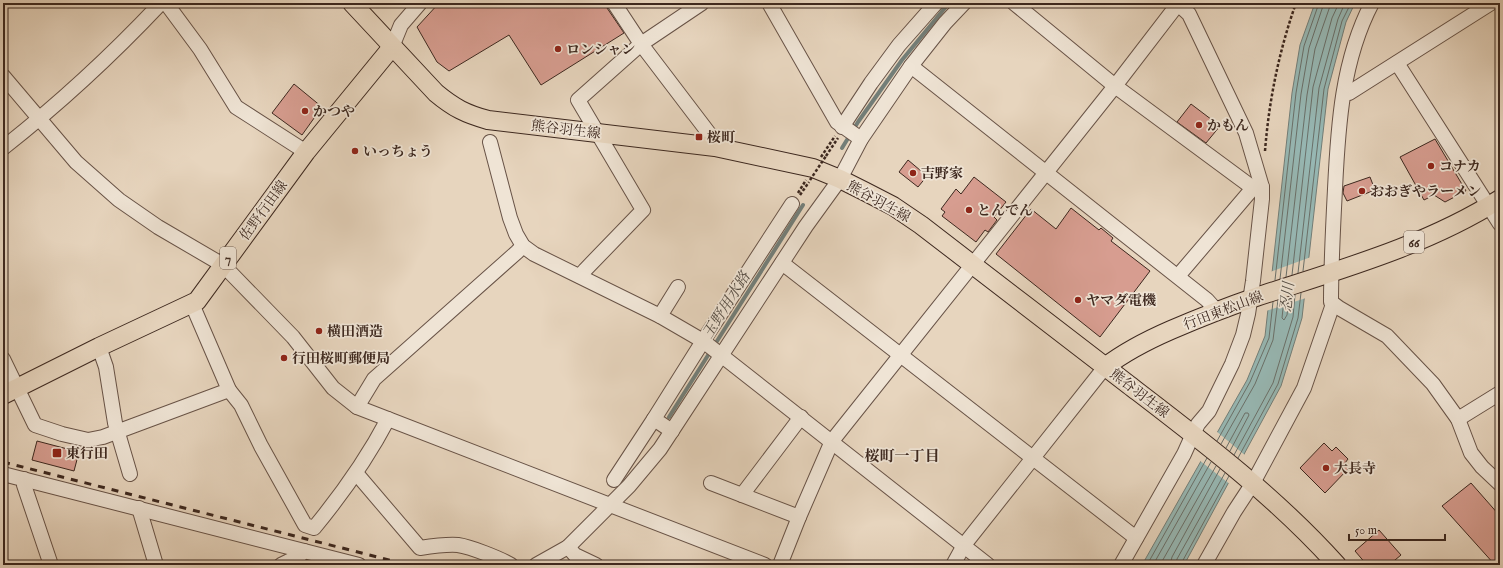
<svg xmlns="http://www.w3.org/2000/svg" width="1503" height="568" viewBox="0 0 1503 568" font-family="'IM FELL English','Noto Serif JP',serif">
<rect width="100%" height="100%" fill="#e7d5be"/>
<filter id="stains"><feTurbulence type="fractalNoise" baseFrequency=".005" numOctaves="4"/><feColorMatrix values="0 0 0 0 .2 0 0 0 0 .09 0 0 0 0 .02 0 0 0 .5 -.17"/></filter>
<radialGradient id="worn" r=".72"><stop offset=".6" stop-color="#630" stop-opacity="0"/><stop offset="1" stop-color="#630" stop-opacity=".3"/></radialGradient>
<!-- water -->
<polygon fill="#97b8b4" stroke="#737e78" points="1315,3 1355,3 1346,22 1328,89 1302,318 1281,386 1184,565 1142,565 1247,380 1265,336 1292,93 1300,45"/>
<!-- pier -->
<g fill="#e7d5be">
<polygon points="1311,257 1306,298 1266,311 1270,272"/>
<polygon points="1216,431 1246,456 1231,485 1199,460"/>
</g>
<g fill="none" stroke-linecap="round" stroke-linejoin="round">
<!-- shore -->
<g stroke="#6a706a" stroke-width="1">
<polyline points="1303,271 1324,89 1342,21 1351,3"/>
<polyline points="1298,273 1319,88 1338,19 1345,3"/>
<polyline points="1292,275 1313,87 1332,18 1339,3"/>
<polyline points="1286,277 1307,95 1315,49 1329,9 1330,3"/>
<polyline points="1280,279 1301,94 1309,48 1324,3"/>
<polyline points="1275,280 1296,93 1304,46 1319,3"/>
<polyline points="1284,298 1282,318 1284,320 1287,315 1289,297"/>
<polyline points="1217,441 1250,382 1269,338 1273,302"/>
<polyline points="1221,444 1255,384 1273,340 1278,300"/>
<polyline points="1226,448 1245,413 1248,413 1249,415 1230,451"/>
<polyline points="1234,455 1273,383 1293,317 1295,295"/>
<polyline points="1238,458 1278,384 1298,318 1301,293"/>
<polyline points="1147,565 1207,458"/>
<polyline points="1153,565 1211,462"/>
<polyline points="1160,565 1216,466"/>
<polyline points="1170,565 1172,557 1220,469"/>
<polyline points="1176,565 1177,559 1225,473"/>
<polyline points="1181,565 1182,562 1229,476"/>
</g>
<!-- stream -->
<g stroke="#737e78" stroke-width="4">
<polyline points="842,148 858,122 902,60 949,3"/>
<polyline points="669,417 803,205"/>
</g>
</g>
<!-- building -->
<g fill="#d79d90" stroke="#3d281f">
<polygon points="439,3 606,3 607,8 624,33 541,85 509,35 449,71 437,62 417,27"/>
<polygon points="294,84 322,107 302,135 272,113"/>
<polygon points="1191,104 1220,126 1206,143 1177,122"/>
<polygon points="1435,139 1466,191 1445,202 1434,195 1424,200 1400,157"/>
<polygon points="908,160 927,176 918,187 899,172"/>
<polygon points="974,177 1006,202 994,217 997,220 988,232 985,230 976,242 942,216 945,212 941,209 956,189 961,194"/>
<polygon points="1370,177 1375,190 1347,201 1343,193 1344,186"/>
<polygon points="1071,208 1099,230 1101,228 1113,238 1111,241 1150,271 1100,337 996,254 1031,209 1056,229"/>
<polygon points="37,441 79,452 74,471 32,460"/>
<polygon points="1324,443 1332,451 1336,447 1348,459 1345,463 1349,468 1325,493 1300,468"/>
<polygon points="1471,483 1500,516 1500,565 1495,565 1442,506"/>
<polygon points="1379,530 1401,555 1389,565 1367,565 1355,551"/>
</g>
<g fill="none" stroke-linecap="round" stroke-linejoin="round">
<defs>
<g id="minor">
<polyline points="166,3 200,49 236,107 306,152"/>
<polyline points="614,3 641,44 711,136 715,147"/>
<polyline points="769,3 837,122 861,139"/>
<polyline points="1014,3 1115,86 1253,188 1262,187"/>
<path d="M1372,3C1342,60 1338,126 1335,189C1333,227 1331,264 1331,302L1339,308L1387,336L1433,384L1458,419L1471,453L1482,467L1500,484"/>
<polyline points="392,47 401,25 420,3"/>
<polyline points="1397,63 1500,224"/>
<polyline points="911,66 1207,300 1216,310"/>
<polyline points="3,76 76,162 119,200 158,227 223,265 293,337 333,388 357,407 765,565"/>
<polyline points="1344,92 1349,93 1491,3"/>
<polyline points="842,127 871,83 899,45 936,3"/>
<polyline points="490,142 510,218 516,234 523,246 534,254 660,316 703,341 988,565"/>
<path d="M3,148C59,104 112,55 161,3"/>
<polyline points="782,263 1136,538"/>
<polyline points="580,276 585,270 643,210 578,100 641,44 702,3"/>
<polyline points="1178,276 1253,188"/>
<polyline points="660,316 678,287"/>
<polyline points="99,347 106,367 115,423 130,474"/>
<polyline points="3,359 35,425 62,434 88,440 103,437 229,390 192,304"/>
<path d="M229,390L241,405L261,446L305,525L314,528C342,494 367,459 388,419"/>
<polyline points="357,407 374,379 517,252 523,246"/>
<polyline points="1458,419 1500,393"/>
<polyline points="672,431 654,419 703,341 792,204"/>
<path d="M356,473L420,548C433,546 446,544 458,545C471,547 499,558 511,565"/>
<polyline points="3,474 359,565"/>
<polyline points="24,479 24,485 51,565"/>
<polyline points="614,480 654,419"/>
<polyline points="711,483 799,517"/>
<polyline points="742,495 801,417"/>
<polyline points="139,508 156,565"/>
<polyline points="568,547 575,555 596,565"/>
<polyline points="281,565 299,556 304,551"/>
<polyline points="536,565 568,547 629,486 660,449 806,226 840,179 861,139 911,66 945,23 964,3"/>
<polyline points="780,565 799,517 832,441 1115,86 1178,4"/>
<polyline points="953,565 964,545 1105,367"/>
<polyline points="1121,565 1184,454 1193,434 1198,424 1209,411 1232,364 1243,335 1248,314 1253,281 1262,199 1262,187 1246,133 1189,14 1177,3"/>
<polyline points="1204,565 1234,512 1253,483 1304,388 1333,304"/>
</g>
<g id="major">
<path d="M352,3L436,93C454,108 466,114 488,120L715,147L813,168L840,179L864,191L893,206L921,225C990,278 1060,332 1129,385C1202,441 1275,496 1337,565"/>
<path d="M1105,367C1126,351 1148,340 1171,330C1199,318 1227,307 1256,297C1338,270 1426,246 1500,199"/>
<polyline points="3,395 99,347 197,301 306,152 392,47"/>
</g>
</defs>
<!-- minor casing -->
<use href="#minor" stroke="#685347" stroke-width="16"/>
<!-- major casing -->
<use href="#major" stroke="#3d281f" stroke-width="20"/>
<!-- path -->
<g stroke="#3d281f" stroke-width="2.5" stroke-dasharray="3 2" stroke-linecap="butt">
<path d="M1265,151C1269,100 1279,51 1296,3"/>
<polyline points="826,156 838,138"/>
<polyline points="821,157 835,136"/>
<polyline points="798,193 806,180"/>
<polyline points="800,195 809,182"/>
</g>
<!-- minor -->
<use href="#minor" stroke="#efe4d5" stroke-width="14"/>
<!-- major -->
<use href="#major" stroke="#e7d5be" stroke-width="18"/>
<!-- rail -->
<polyline stroke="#3d281f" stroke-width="3" stroke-dasharray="7 7" stroke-linecap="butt" points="3,462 409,565"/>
<!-- path-bridge -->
<polyline stroke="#3d281f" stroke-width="2.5" stroke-dasharray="3 2" stroke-linecap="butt" points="810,180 826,156"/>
</g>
<!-- markers -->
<g fill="#8f2418" stroke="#efe4d5" stroke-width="1.5">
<circle cx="558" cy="49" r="4"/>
<circle cx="305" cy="111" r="4"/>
<circle cx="1199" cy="125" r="4"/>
<rect x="695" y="133" width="8" height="8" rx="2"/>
<circle cx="355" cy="151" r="4"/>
<circle cx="1431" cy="166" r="4"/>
<circle cx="913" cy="173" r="4"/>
<circle cx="1362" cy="191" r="4"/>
<circle cx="969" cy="210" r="4"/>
<circle cx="1078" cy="300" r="4"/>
<circle cx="319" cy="331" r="4"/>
<circle cx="284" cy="358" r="4"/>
<rect x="52" y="448" width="10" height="10" rx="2"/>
<circle cx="1326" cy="468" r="4"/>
</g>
<g text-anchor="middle" stroke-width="3.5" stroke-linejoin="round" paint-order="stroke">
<!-- shield labels -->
<g fill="#efe4d5" stroke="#726056" stroke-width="1">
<rect x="1404" y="231" width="20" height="22" rx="3"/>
<rect x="220" y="247" width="16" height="22" rx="3"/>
</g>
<g font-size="13" font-weight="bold" fill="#3d281f">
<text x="1414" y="247">66</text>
<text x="228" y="263">7</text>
</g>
<!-- poi labels -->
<g font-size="14" font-weight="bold" fill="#3d281f" stroke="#efe4d5" text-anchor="start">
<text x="566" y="54">ロンシャン</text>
<text x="313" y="116">かつや</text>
<text x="1207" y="130">かもん</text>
<text x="707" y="142">桜町</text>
<text x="363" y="156">いっちょう</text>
<text x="1439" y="171">コナカ</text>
<text x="921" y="178">吉野家</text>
<text x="1370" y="196">おおぎやラーメン</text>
<text x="977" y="215">とんでん</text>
<text x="1086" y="305">ヤマダ電機</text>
<text x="327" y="336">横田酒造</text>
<text x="292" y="363">行田桜町郵便局</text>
<text x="66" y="458">東行田</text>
<text x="1334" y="473">大長寺</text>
</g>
<!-- street labels -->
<g font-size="14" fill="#3d281f" stroke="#efe4d5">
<text transform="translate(566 129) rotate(7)" y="5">熊谷羽生線</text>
<text transform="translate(879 201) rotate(29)" y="5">熊谷羽生線</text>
<text transform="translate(263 210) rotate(-54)" y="5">佐野行田線</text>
<text transform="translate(1223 310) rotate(-21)" y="5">行田東松山線</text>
<text transform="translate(1140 393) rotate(38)" y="5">熊谷羽生線</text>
</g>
<!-- water labels -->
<g font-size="15" font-style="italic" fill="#544c44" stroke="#efe4d5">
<text transform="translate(1287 297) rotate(-84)" y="5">忍川</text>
<text transform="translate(726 305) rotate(-58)" y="5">玉野用水路</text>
</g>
<!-- neighbourhood labels -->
<g font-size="15" font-weight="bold" fill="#3d281f" stroke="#efe4d5">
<text x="902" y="461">桜町一丁目</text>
</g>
</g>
<!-- margin -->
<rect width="1503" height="568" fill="none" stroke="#e7d5be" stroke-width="16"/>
<rect x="4" y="4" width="1495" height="560" fill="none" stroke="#3d281f" stroke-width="2"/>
<rect x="8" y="8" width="1487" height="552" fill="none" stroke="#3d281f"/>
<!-- scale -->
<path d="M1349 534v6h96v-6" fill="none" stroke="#3d281f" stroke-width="2"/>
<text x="1355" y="534" font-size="12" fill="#3d281f" stroke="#efe4d5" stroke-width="3" paint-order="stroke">50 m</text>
<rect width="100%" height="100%" filter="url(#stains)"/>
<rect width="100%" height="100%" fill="url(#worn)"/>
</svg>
